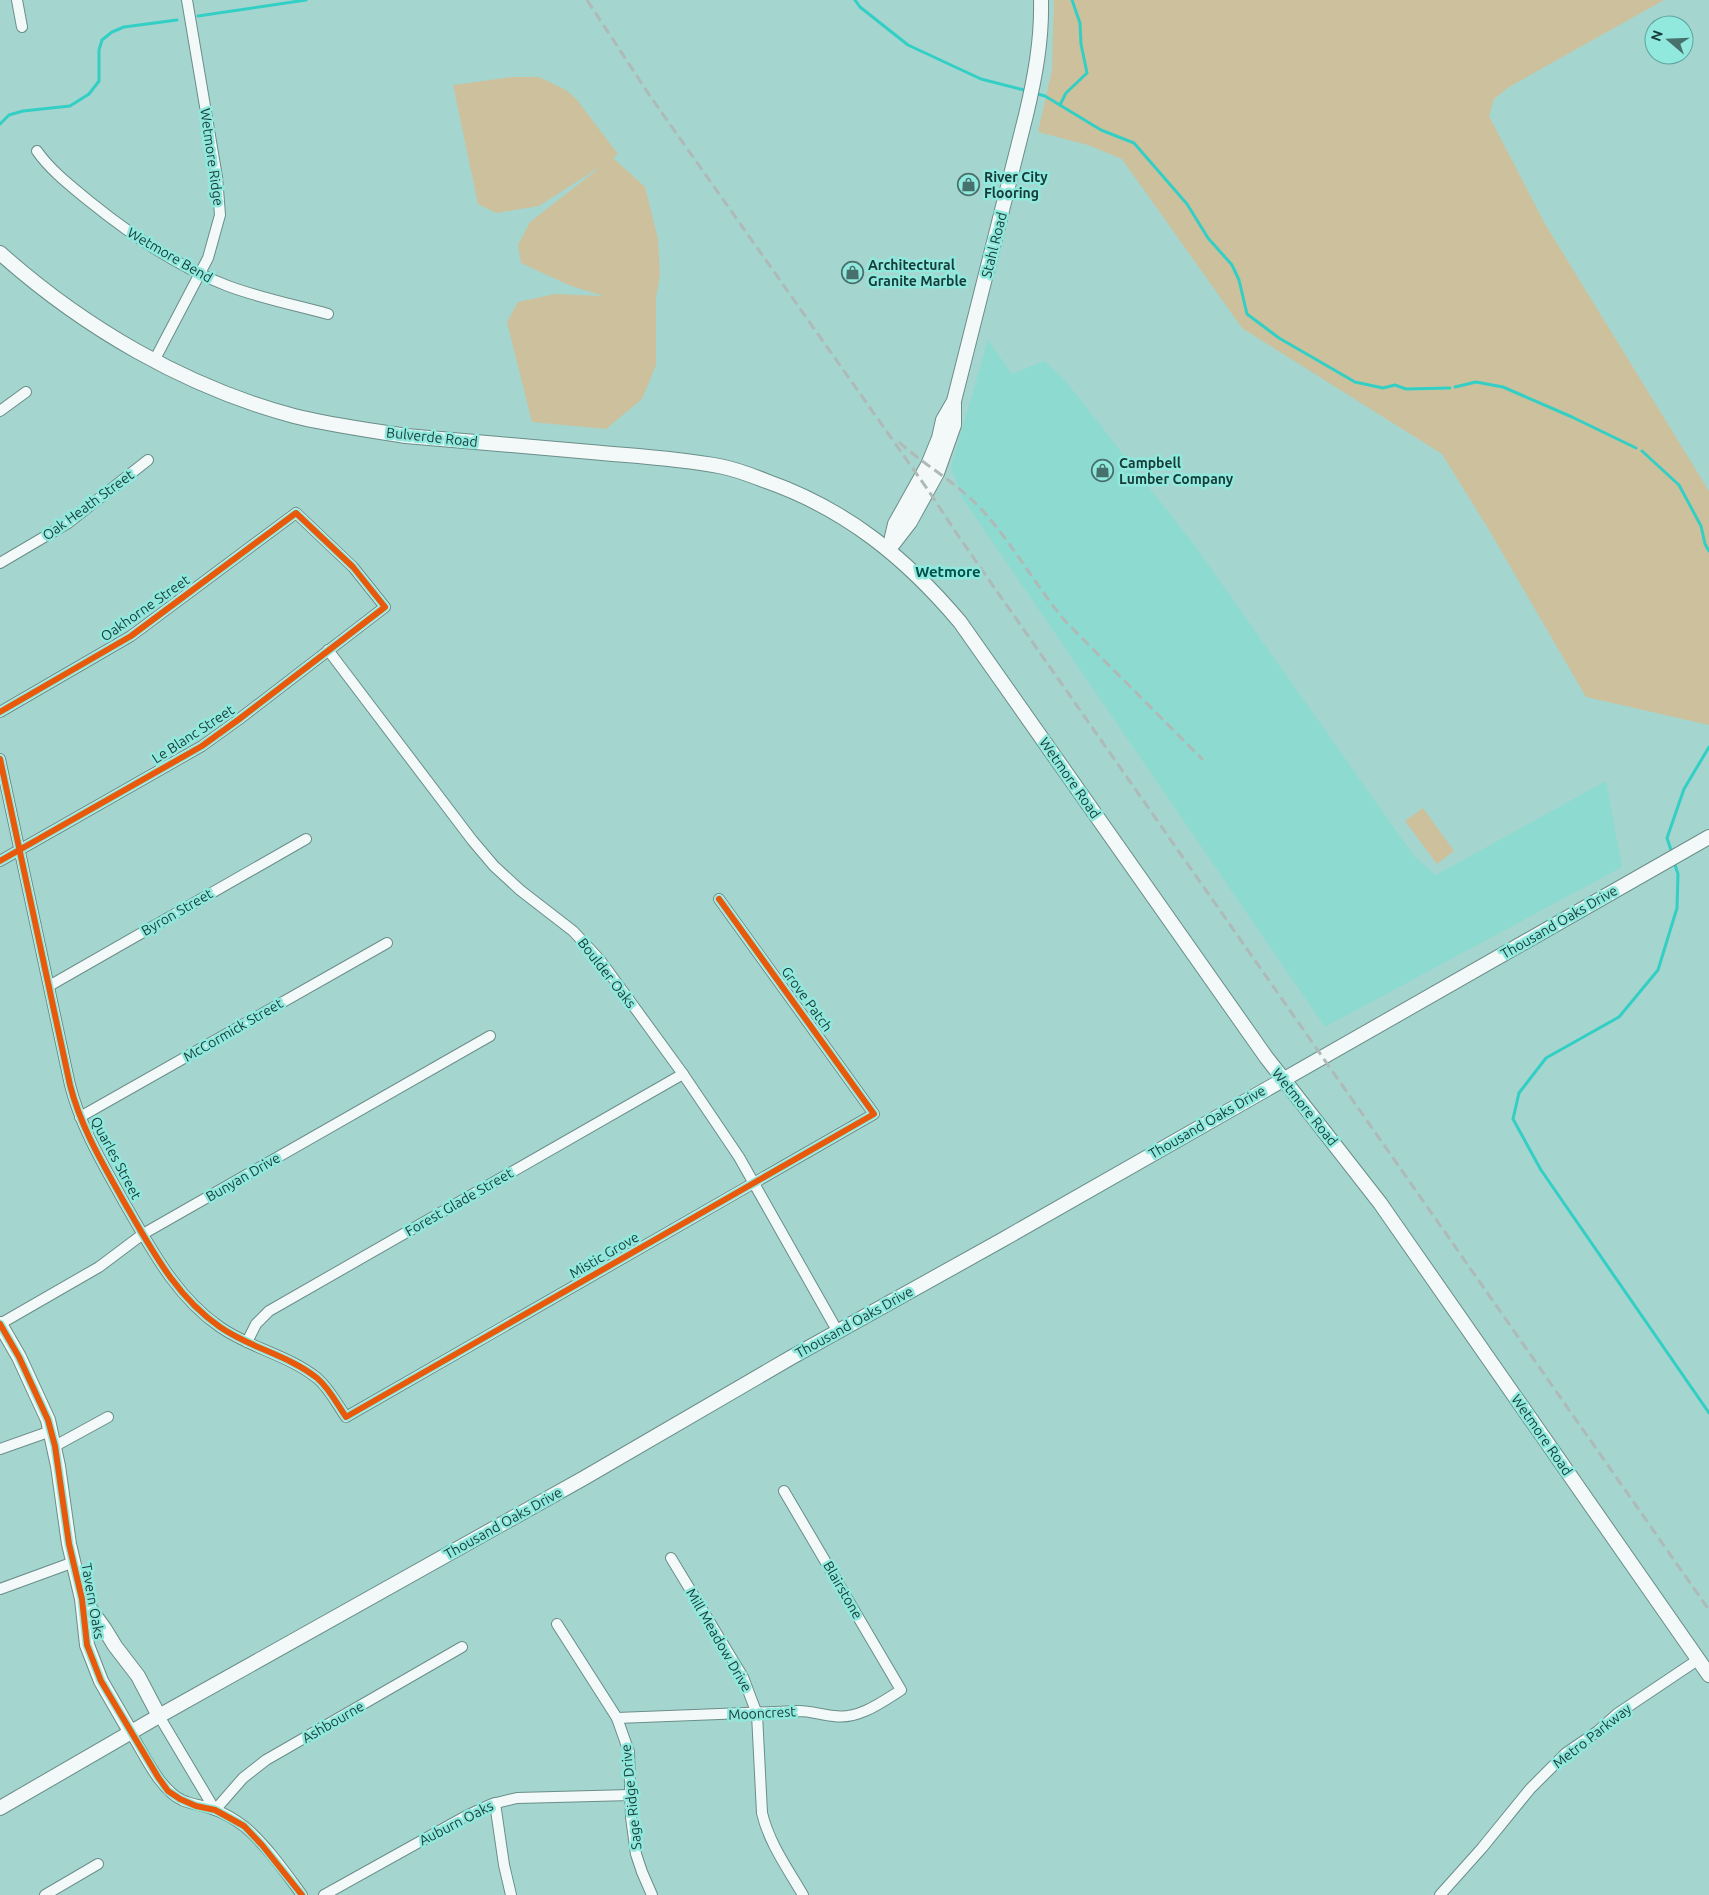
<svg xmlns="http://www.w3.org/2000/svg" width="1709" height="1895" viewBox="0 0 1709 1895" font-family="Ubuntu,sans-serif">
<rect width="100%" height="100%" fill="#a5d5cf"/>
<!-- built -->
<polygon fill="#8ddad1" points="988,340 1012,374 1044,361 1064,379 1195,546 1414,856 1436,875 1606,781 1622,867 1325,1027 961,496 951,467"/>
<!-- green -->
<g fill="#ccc19c">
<polygon points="1054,0 1664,0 1509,87 1494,99 1489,116 1545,224 1709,491 1709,725 1586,697 1489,530 1442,454 1242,328 1122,159 1088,145 1038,132 1052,70"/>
<polygon points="511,77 539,77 566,90 577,100 618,154 613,158 645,187 658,239 660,275 656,298 656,365 642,399 606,429 532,422 507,322 518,302 555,294 604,296 571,286 521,263 518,245 530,222 603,165 539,206 496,213 478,204 453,85"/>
<polygon points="1423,808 1454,851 1437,864 1405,821"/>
</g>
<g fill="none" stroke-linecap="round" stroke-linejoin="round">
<!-- stream -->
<g stroke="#34cfc4" stroke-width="3">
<polyline points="855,0 860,7 908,45 981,79 1028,91"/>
<polyline points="198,16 306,0"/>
<polyline points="1034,93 1045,96 1101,130 1134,143 1187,204 1208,238 1232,265 1239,280 1247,314 1279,338 1355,382 1383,388 1395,385 1406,389 1450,388"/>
<polyline points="1060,105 1066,93 1087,73 1081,44 1080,23 1072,0"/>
<polyline points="0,124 9,115 23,111 70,106 89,94 99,81 99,50 102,40 112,32 124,27 177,20"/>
<polyline points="1455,387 1476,382 1503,387 1572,417 1636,448"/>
<polyline points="1642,451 1679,485 1701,526 1705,544 1709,551"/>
<polyline points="1672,853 1667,838 1684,789 1709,747"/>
<polyline points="1674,862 1678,874 1677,908 1658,970 1619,1017 1546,1058 1519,1093 1513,1119 1541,1170 1709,1413"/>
</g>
<defs>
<g id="street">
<polyline points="17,0 22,27"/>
<path d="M37,151C51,171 71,186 89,201C131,235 178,267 228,286C260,298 295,305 328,314"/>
<polyline points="154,361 208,258 220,215 217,177 187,0"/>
<polyline points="0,411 26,392"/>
<polyline points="0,563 68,523 148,460"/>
<polyline points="328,650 472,840 494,866 520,890 573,931 600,960 683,1074 739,1157 838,1332"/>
<polyline points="0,712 131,636 296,513 353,567 385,607 238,720 202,746 0,861"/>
<path d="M0,759L70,1085C81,1128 103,1164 124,1202C151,1248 175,1296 220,1327C250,1348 288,1355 317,1378C329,1388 337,1404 346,1417L874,1114L719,899"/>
<polyline points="49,986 306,839"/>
<polyline points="80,1117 387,943"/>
<polyline points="0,1324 99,1267 143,1234 490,1036"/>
<polyline points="247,1342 256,1324 269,1311 683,1074"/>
<polyline points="55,1446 108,1417"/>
<polyline points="0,1449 51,1431"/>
<path d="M671,1558L743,1677L757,1714L762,1813C769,1843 788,1869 803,1895"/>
<polyline points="0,1589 74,1562"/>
<polyline points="557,1624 617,1718 629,1752 631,1817 636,1854 642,1872 652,1895"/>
<polyline points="159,1716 215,1810"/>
<path d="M617,1718L799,1711C811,1711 822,1715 834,1716C858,1720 882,1702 901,1690L784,1491"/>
<path d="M131,1733C144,1754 160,1790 182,1800C192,1805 204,1805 215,1810C224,1813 237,1821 245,1827C267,1846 285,1872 302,1895"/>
<polyline points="495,1803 504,1865 511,1895"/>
<polyline points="215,1810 243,1778 266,1760 462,1647"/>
<polyline points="45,1895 98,1864"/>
<polyline points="324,1895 466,1816 492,1804 517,1798 631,1795"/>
<polyline points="1440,1895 1482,1848 1530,1789 1566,1753 1598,1731 1617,1714 1699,1659"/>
</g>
<g id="secondary">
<path d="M0,253C83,327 185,387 294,416C330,425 369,430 406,436C468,441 529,447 591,452C634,456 677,458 719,466C735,469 751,475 766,481C846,509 906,558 960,622L1266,1057L1380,1203L1709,1675"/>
<polyline points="893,544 910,522 937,473 954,425 954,404"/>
<path d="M889,550L895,524L928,465L939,438L943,420L954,401L1026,115C1035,77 1042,40 1041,0"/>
<polyline points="0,1324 19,1357 48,1420 58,1466 69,1544 82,1599 87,1645 101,1681 131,1733"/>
<polyline points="83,1599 104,1628 115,1646 138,1676 159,1716"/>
<polyline points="0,1808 159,1716 584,1478 792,1357 1002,1240 1709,837"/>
</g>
</defs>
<!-- street casing -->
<use href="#street" stroke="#6a8e89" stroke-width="12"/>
<!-- secondary casing -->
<use href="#secondary" stroke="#6a8e89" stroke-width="16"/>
<!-- street -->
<use href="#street" stroke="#f2f9f8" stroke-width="10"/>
<!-- secondary -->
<use href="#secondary" stroke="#f2f9f8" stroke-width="14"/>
<!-- rail -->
<g stroke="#aebab8" stroke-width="3" stroke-dasharray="10 5" stroke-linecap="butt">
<polyline points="587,0 650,96 928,490 959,537 1709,1610"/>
<path d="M899,442C925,466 958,483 982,510C1014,545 1036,587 1067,623L1203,760"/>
</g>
<defs>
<g id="cycleway">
<polyline points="0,712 131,636 296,513 353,567 385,607 238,720 202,746 0,861"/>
<path d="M0,759L70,1085C81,1128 103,1164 124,1202C151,1248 175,1296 220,1327C250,1348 288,1355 317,1378C329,1388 337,1404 346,1417L874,1114L719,899"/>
<polyline points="0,1324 19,1357 48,1420 55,1446 69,1544 82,1599 87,1645 101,1681 158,1777 168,1791 180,1799 196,1806 215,1810 244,1826 262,1845 302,1895"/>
</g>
</defs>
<!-- cycleway casing -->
<use href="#cycleway" stroke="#91e9de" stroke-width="9"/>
<!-- cycleway -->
<use href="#cycleway" stroke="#e8590c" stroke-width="6"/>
</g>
<!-- icons -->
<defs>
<symbol id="shop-ring" viewBox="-11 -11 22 22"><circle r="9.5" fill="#91e9de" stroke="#48716d" stroke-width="1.5"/><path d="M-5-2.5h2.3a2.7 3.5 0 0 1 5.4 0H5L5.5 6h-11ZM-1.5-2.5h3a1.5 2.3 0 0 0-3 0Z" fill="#48716d"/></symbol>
</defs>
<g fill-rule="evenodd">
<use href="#shop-ring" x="956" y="172" width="25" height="25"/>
<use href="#shop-ring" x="840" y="260" width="25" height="25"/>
<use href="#shop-ring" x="1090" y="458" width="25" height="25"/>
</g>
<g text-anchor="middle" stroke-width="5" stroke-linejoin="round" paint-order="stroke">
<!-- street labels -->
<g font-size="14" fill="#163b38" stroke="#91e9de">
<text transform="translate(212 157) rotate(82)" y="5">Wetmore Ridge</text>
<text transform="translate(994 245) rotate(-76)" y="5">Stahl Road</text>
<text transform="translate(170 255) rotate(30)" y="5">Wetmore Bend</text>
<text transform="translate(432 437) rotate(6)" y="5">Bulverde Road</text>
<text transform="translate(88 505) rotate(-36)" y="5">Oak Heath Street</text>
<text transform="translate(145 608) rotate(-35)" y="5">Oakhorne Street</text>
<text transform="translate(193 734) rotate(-33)" y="5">Le Blanc Street</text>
<text transform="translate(1070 778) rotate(55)" y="5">Wetmore Road</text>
<text transform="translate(177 912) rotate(-30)" y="5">Byron Street</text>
<text transform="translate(1559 922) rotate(-30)" y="5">Thousand Oaks Drive</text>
<text transform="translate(607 973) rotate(52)" y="5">Boulder Oaks</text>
<text transform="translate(807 999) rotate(54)" y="5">Grove Patch</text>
<text transform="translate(233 1030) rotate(-30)" y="5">McCormick Street</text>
<text transform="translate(1305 1107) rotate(51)" y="5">Wetmore Road</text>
<text transform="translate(1207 1122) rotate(-30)" y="5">Thousand Oaks Drive</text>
<text transform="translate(116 1158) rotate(62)" y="5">Quarles Street</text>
<text transform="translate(243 1177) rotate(-30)" y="5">Bunyan Drive</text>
<text transform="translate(459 1202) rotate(-30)" y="5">Forest Glade Street</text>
<text transform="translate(604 1255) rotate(-30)" y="5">Mistic Grove</text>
<text transform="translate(854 1322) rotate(-29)" y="5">Thousand Oaks Drive</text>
<text transform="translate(1542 1435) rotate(55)" y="5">Wetmore Road</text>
<text transform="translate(503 1523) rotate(-29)" y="5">Thousand Oaks Drive</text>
<text transform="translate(843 1590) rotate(60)" y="5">Blairstone</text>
<text transform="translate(93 1601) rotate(80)" y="5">Tavern Oaks</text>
<text transform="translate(719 1640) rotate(60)" y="5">Mill Meadow Drive</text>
<text transform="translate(762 1713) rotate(-3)" y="5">Mooncrest</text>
<text transform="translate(333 1722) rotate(-30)" y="5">Ashbourne</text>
<text transform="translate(1592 1736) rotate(-38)" y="5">Metro Parkway</text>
<text transform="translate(631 1797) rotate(-96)" y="5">Sage Ridge Drive</text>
<text transform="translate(456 1823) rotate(-27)" y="5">Auburn Oaks</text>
</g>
<!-- poi labels -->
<g font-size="14" font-weight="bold" fill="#163b38" stroke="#91e9de" text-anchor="start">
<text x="984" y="182">River City<tspan x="984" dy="16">Flooring</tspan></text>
<text x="868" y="270">Architectural<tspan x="868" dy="16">Granite Marble</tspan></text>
<text x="1119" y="468">Campbell<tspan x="1119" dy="16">Lumber Company</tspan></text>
</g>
<!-- neighbourhood labels -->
<g font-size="15" font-weight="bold" fill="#00514b" stroke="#91e9de">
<text x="948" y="577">Wetmore</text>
</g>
</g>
<!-- north arrow -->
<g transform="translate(1669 40) rotate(289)"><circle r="24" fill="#91e9de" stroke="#60a39c"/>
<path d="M0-4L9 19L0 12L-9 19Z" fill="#48716d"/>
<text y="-8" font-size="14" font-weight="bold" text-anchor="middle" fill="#163b38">N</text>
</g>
</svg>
